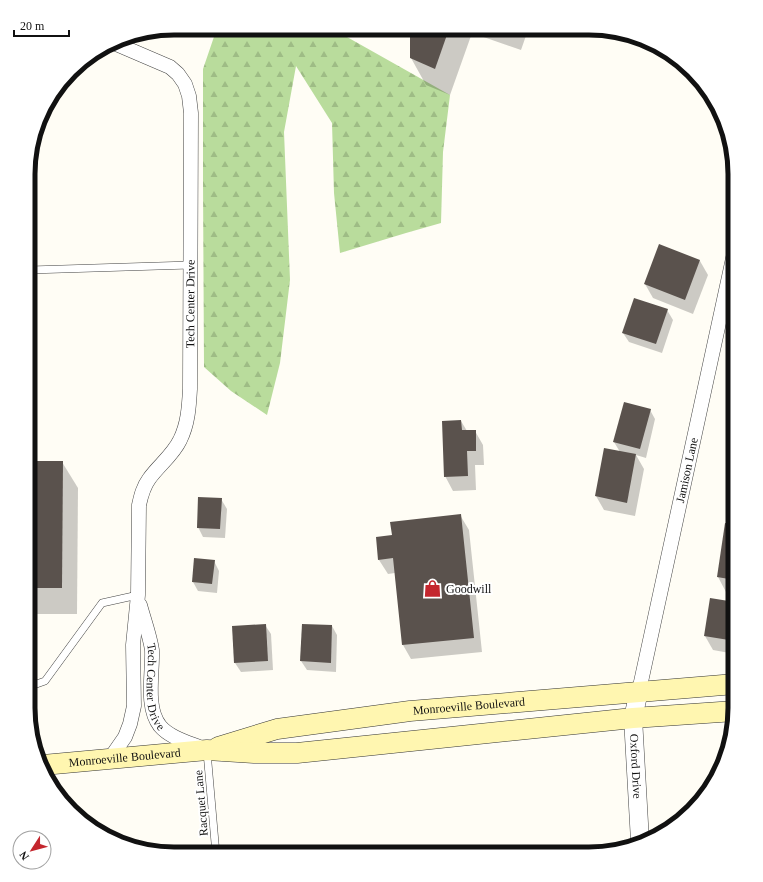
<svg xmlns="http://www.w3.org/2000/svg" width="763" height="882" viewBox="0 0 763 882" font-family="Georgia,serif">
<defs>
<pattern id="forest-firs" width="22" height="20" patternUnits="userSpaceOnUse"><rect width="22" height="20" fill="#b9dc9c"/><path d="M5 1l3.5 6h-7zM16 11l3.5 6h-7z" fill="#9ebc85"/></pattern>
</defs>
<rect width="100%" height="100%" fill="#fffdf5"/>
<!-- forest -->
<polygon fill="url(#forest-firs)" points="217,28 331,28 450,95 443,152 441,223 406,233 340,253 334,193 332,123 296,66 284,132 290,280 280,363 267,415 231,391 204,367 203,181 203,69"/>
<!-- shadow -->
<g fill="#0003">
<polygon points="411,29 527,29 528,30 521,50 472,33 450,95 426,85 411,58"/>
<polygon points="700,261 708,275 693,314 653,298 645,284"/>
<polygon points="667,310 673,320 662,353 629,342 623,333"/>
<polygon points="650,410 655,419 646,458 636,455 644,469 635,516 604,510 596,496 620,452 614,442"/>
<polygon points="461,421 467,431 475,431 483,445 484,465 475,465 476,490 453,491 445,476"/>
<polygon points="29,462 62,462 78,488 77,614 28,614"/>
<polygon points="221,499 227,509 225,538 203,537 198,527"/>
<polygon points="460,515 469,530 482,652 411,659 403,645 395,573 388,574 379,560 393,536"/>
<polygon points="726,524 735,526 735,593 726,592 718,577"/>
<polygon points="214,561 219,571 217,593 198,591 193,582"/>
<polygon points="735,603 735,654 713,650 705,636"/>
<polygon points="265,625 271,634 273,670 241,672 235,663"/>
<polygon points="332,626 337,635 336,672 307,670 301,661"/>
</g>
<!-- building -->
<g fill="#5a524d">
<polygon points="410,29 449,29 435,69 410,58"/>
<polygon points="659,244 700,260 685,300 644,284"/>
<polygon points="634,298 668,309 656,344 622,333"/>
<polygon points="624,402 651,409 640,449 613,442"/>
<polygon points="461,420 462,430 476,430 476,451 467,451 468,476 444,477 442,421"/>
<polygon points="604,448 636,454 627,503 595,496"/>
<polygon points="29,461 63,461 62,588 29,588"/>
<polygon points="198,497 222,498 220,529 197,528"/>
<polygon points="461,514 474,638 402,645 393,558 378,560 376,537 392,535 390,522"/>
<polygon points="725,523 735,525 735,580 717,577"/>
<polygon points="194,558 215,560 212,584 192,582"/>
<polygon points="710,598 735,602 735,641 704,636"/>
<polygon points="266,624 268,661 234,663 232,626"/>
<polygon points="302,624 332,625 331,663 300,661"/>
</g>
<g fill="none" stroke-linecap="round" stroke-linejoin="round">
<defs>
<g id="service">
<polyline points="30,270 190,265"/>
<polyline points="28,687 45,681 102,603 138,595"/>
<polyline points="207,752 216,854"/>
</g>
<g id="minor">
<path id="s1" d="M140,605C144,620 150,636 152,650C153,673 145,707 160,726C170,738 190,743 204,749"/>
<path id="s2" d="M639,691L735,249"/>
<path id="s3" d="M109,760L125,737L130,724L134,706L133,645L138,595L139,505C141,496 143,487 149,479C158,466 173,455 180,440C188,424 189,407 190,389L191,113L189,96L185,84L178,74L170,67L114,43"/>
</g>
<g id="tertiary">
<path id="s4" d="M639,691L633,718L640,841"/>
</g>
<g id="secondary">
<path id="s5" d="M218,747L277,729L410,711L735,684"/>
<path id="s6" d="M43,765L207,750L254,753H297L633,718L735,711"/>
</g>
</defs>
<!-- service casing -->
<use href="#service" stroke="#444" stroke-width="8"/>
<!-- minor casing -->
<use href="#minor" stroke="#444" stroke-width="15"/>
<!-- tertiary casing -->
<use href="#tertiary" stroke="#444" stroke-width="19"/>
<!-- secondary casing -->
<use href="#secondary" stroke="#333" stroke-width="21"/>
<!-- service -->
<use href="#service" stroke="#fff" stroke-width="7"/>
<!-- minor -->
<use href="#minor" stroke="#fff" stroke-width="14"/>
<!-- tertiary -->
<use href="#tertiary" stroke="#fff" stroke-width="18"/>
<!-- secondary -->
<use href="#secondary" stroke="#fff6b0" stroke-width="20"/>
</g>
<!-- icons -->
<defs>
<symbol id="shop-bare" viewBox="-9 -9 18 18"><path d="M-5-2.5h2.3a2.7 3.5 0 0 1 5.4 0H5L5.5 6h-11ZM-1.5-2.5h3a1.5 2.3 0 0 0-3 0Z" fill="#c4262e" stroke="#fff" stroke-width="2.5" paint-order="stroke"/></symbol>
</defs>
<g fill-rule="evenodd">
<use href="#shop-bare" x="420" y="576" width="25" height="25"/>
</g>
<g text-anchor="middle" stroke-width="4" stroke-linejoin="round" paint-order="stroke">
<!-- street labels -->
<g font-size="12" fill="#111" stroke="#fff">
<text dy="4" stroke="none"><textPath href="#s3" startOffset="477">Tech Center Drive</textPath></text>
<text dy="4" stroke="none"><textPath href="#s2" startOffset="226">Jamison Lane</textPath></text>
<text dy="4" stroke="none"><textPath href="#s1" startOffset="84">Tech Center Drive</textPath></text>
<text dy="4" stroke="none"><textPath href="#s5" startOffset="255">Monroeville Boulevard</textPath></text>
<text dy="4" stroke="none"><textPath href="#s6" startOffset="82">Monroeville Boulevard</textPath></text>
<text dy="4" stroke="none"><textPath href="#s4" startOffset="76">Oxford Drive</textPath></text>
<text transform="translate(201 803) rotate(-95)" y="4">Racquet Lane</text>
</g>
<!-- poi labels -->
<g font-size="12" fill="#111" stroke="#fff" text-anchor="start">
<text x="446" y="593">Goodwill</text>
</g>
</g>
<!-- crop -->
<path d="M0 0H763V882H0ZM174 35H589A139 139 0 0 1 728 174V708A139 139 0 0 1 589 847H174A139 139 0 0 1 35 708V174A139 139 0 0 1 174 35Z" fill="#fff" fill-rule="evenodd"/>
<path fill="none" stroke="#111" stroke-width="5" d="M174 35H589A139 139 0 0 1 728 174V708A139 139 0 0 1 589 847H174A139 139 0 0 1 35 708V174A139 139 0 0 1 174 35Z"/>
<!-- north arrow -->
<g transform="translate(32 850) rotate(234)"><circle r="19" fill="#ffffff" stroke="#a0a0a0"/>
<path d="M0-3L7 15L0 10L-7 15Z" fill="#c4262e"/>
<text y="-6" font-size="11" font-weight="bold" text-anchor="middle" fill="#111111">N</text>
</g>
<!-- scale -->
<path d="M14 30v6h55v-6" fill="none" stroke="#111111" stroke-width="2"/>
<text x="20" y="30" font-size="12" fill="#111111" stroke="#ffffff" stroke-width="3" paint-order="stroke">20 m</text>
</svg>
